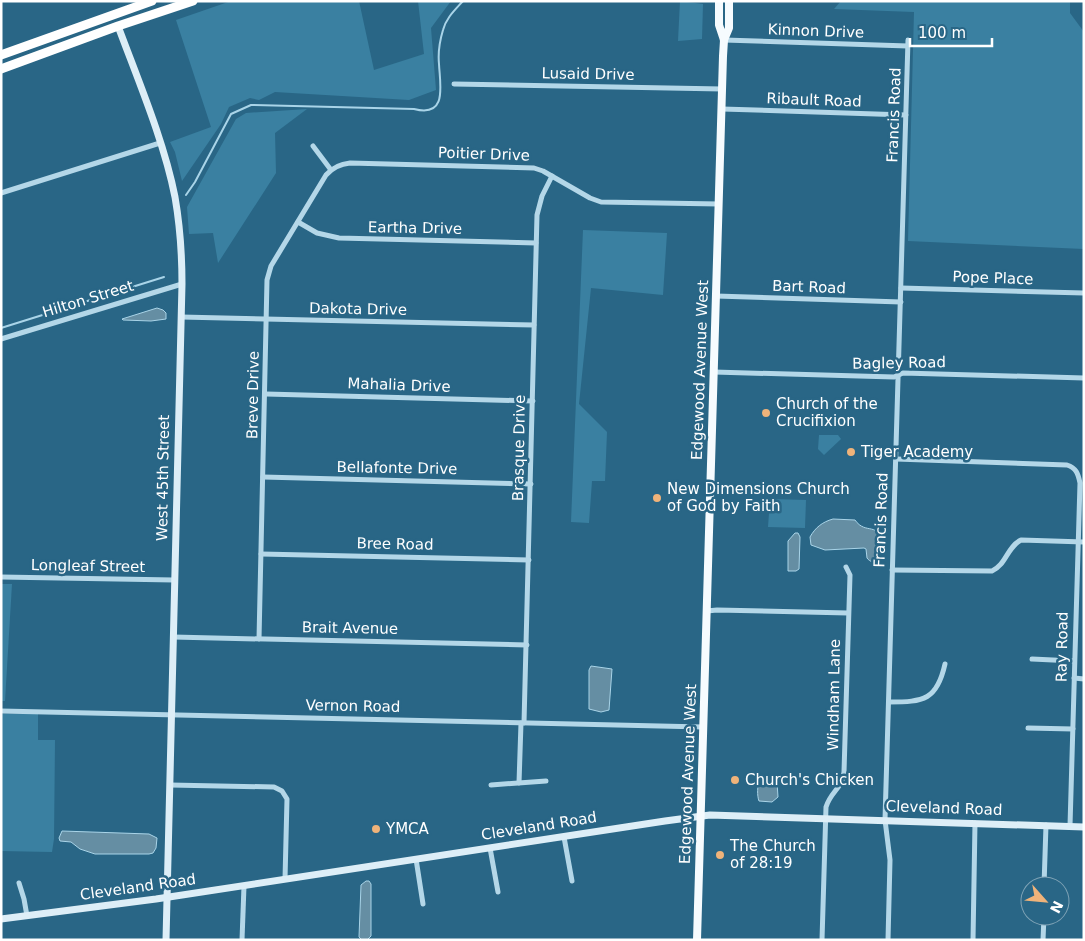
<svg xmlns="http://www.w3.org/2000/svg" width="1085" height="941" viewBox="0 0 1085 941" font-family="'DejaVu Sans',sans-serif">
<rect width="100%" height="100%" fill="#296686"/>
<!-- green -->
<g fill="#3a80a1">
<polygon points="231,1 359,1 374,70 424,54 418,1 451,1 431,28 436,90 409,100 275,92 259,100 250,98 229,107 221,124 182,181 175,152 170,142 211,127 176,20"/>
<polygon points="680,1 703,4 702,39 678,41"/>
<polygon points="841,1 1070,1 1070,13 1084,32 1084,249 908,241 914,12 834,9"/>
<polygon points="307,109 275,133 276,173 218,263 213,233 189,234 187,207 236,119 246,113"/>
<polygon points="583,230 667,233 663,295 591,288 579,404 607,432 605,481 592,481 589,523 571,522"/>
<polygon points="819,435 838,435 841,439 824,455 818,449"/>
<polygon points="770,499 806,500 805,528 768,527"/>
<polygon points="1,584 12,584 5,701 1,701"/>
<polygon points="1,714 38,714 38,740 55,740 54,839 52,852 1,851"/>
</g>
<!-- water -->
<g fill="#658ea3" stroke="#a9d4e8">
<polygon points="157,308 163,310 166,313 166,319 151,321 123,320 122,319"/>
<path d="M833,519L855,520C866,536 880,520 880,545C880,551 880,556 878,561C874,563 870,562 867,558L866,549L864,548L825,550L811,545L810,537C815,528 822,522 833,519Z"/>
<polygon points="795,533 798,533 800,537 799,569 796,571 788,571 788,541"/>
<polygon points="591,666 612,669 609,710 601,712 589,709 589,670"/>
<path d="M771,779L777,782L778,797L772,802L759,801C757,796 757,785 760,780Z"/>
<polygon points="62,831 149,834 157,838 156,848 153,853 149,854 95,854 80,849 71,842 60,841 59,838"/>
<polygon points="366,881 369,881 371,884 371,936 367,940 362,940 359,937 361,885"/>
</g>
<g fill="none" stroke-linecap="round" stroke-linejoin="round">
<!-- stream -->
<g stroke="#a9d4e8" stroke-width="2">
<path d="M186,195L195,182L231,114L251,105L414,109C448,118 440,85 439,64C438,54 440,40 443,30C446,18 455,10 463,1"/>
<polyline points="1,328 164,277"/>
</g>
<!-- street -->
<g stroke="#b4d7e8" stroke-width="5">
<polyline points="724,40 908,46"/>
<polyline points="454,84 722,89"/>
<polyline points="722,109 906,115"/>
<polyline points="313,146 331,170"/>
<polyline points="1,193 160,143"/>
<polyline points="298,222 317,233 339,238 536,243"/>
<polyline points="901,288 1084,293"/>
<polyline points="716,296 901,302"/>
<polyline points="181,317 534,325"/>
<polyline points="1,339 182,284"/>
<polyline points="714,372 894,377 903,373 1084,378"/>
<polyline points="266,394 533,401"/>
<path d="M896,459L1067,465C1076,468 1078,473 1080,483L1070,826"/>
<polyline points="263,477 531,484"/>
<polyline points="261,554 529,560"/>
<path d="M892,570L992,571C1006,565 1007,547 1021,540L1084,542"/>
<polyline points="1,577 174,580"/>
<polyline points="707,611 717,610 848,613"/>
<polyline points="173,637 527,645"/>
<path d="M259,639L267,280L271,266L326,175C333,167 340,164 350,163L534,168L543,171L590,198L601,202L719,204"/>
<polyline points="1032,659 1074,661"/>
<polyline points="1074,678 1084,679"/>
<path d="M889,702C924,702 937,700 945,664"/>
<polyline points="1,711 703,727"/>
<polyline points="524,723 537,215 542,196 552,176"/>
<polyline points="1028,728 1073,729"/>
<polyline points="519,783 521,723"/>
<polyline points="170,785 274,787 282,791 287,799 285,879"/>
<polyline points="491,785 546,781"/>
<polyline points="564,837 572,881"/>
<polyline points="490,848 498,892"/>
<polyline points="416,859 423,904"/>
<polyline points="19,883 24,899 27,916"/>
<polyline points="1044,886 1046,825"/>
<polyline points="242,940 244,886"/>
<path d="M822,940L826,807C831,791 842,789 844,772L850,575L846,567"/>
<polyline points="888,940 890,860 885,820 908,40"/>
<polyline points="973,940 975,823"/>
<polyline points="1043,940 1044,916"/>
</g>
<!-- secondary -->
<g stroke="#ddeef7" stroke-width="7">
<path d="M118,26C138,80 164,141 175,197C180,226 182,255 182,284L166,940"/>
<polyline points="1,919 156,899 665,821 710,815 1084,827"/>
</g>
<!-- primary -->
<g stroke="#f6fbfe" stroke-width="8">
<polyline points="724,40 729,28 729,1"/>
<polyline points="697,940 723,56 724,40 719,25 719,1"/>
</g>
<!-- highway -->
<g stroke="#fff" stroke-width="9">
<polyline points="1,55 152,1"/>
<polyline points="1,69 118,26 193,1"/>
</g>
</g>
<!-- markers -->
<g fill="#efb37a" stroke="#296686" stroke-width="2">
<circle cx="766" cy="413" r="5"/>
<circle cx="851" cy="452" r="5"/>
<circle cx="657" cy="498" r="5"/>
<circle cx="735" cy="780" r="5"/>
<circle cx="376" cy="829" r="5"/>
<circle cx="720" cy="855" r="5"/>
</g>
<g text-anchor="middle" stroke-width="5" stroke-linejoin="round" paint-order="stroke">
<!-- street labels -->
<g font-size="15" fill="#fff" stroke="#296686">
<text transform="translate(816 31) rotate(2)" y="5">Kinnon Drive</text>
<text transform="translate(588 74) rotate(1)" y="5">Lusaid Drive</text>
<text transform="translate(814 100) rotate(2)" y="5">Ribault Road</text>
<text transform="translate(894 115) rotate(-88)" y="5">Francis Road</text>
<text transform="translate(484 154) rotate(2)" y="5">Poitier Drive</text>
<text transform="translate(415 228) rotate(1)" y="5">Eartha Drive</text>
<text transform="translate(993 278) rotate(2)" y="5">Pope Place</text>
<text transform="translate(809 287) rotate(2)" y="5">Bart Road</text>
<text transform="translate(88 299) rotate(-17)" y="5">Hilton Street</text>
<text transform="translate(358 309) rotate(1)" y="5">Dakota Drive</text>
<text transform="translate(899 363) rotate(-1)" y="5">Bagley Road</text>
<text transform="translate(700 370) rotate(-88)" y="5">Edgewood Avenue West</text>
<text transform="translate(399 385) rotate(2)" y="5">Mahalia Drive</text>
<text transform="translate(253 395) rotate(-89)" y="5">Breve Drive</text>
<text transform="translate(519 448) rotate(-89)" y="5">Brasque Drive</text>
<text transform="translate(397 468) rotate(1)" y="5">Bellafonte Drive</text>
<text transform="translate(163 478) rotate(-89)" y="5">West 45th Street</text>
<text transform="translate(881 520) rotate(-88)" y="5">Francis Road</text>
<text transform="translate(395 544) rotate(1)" y="5">Bree Road</text>
<text transform="translate(88 566) rotate(1)" y="5">Longleaf Street</text>
<text transform="translate(350 628) rotate(1)" y="5">Brait Avenue</text>
<text transform="translate(1062 647) rotate(-89)" y="5">Ray Road</text>
<text transform="translate(834 695) rotate(-89)" y="5">Windham Lane</text>
<text transform="translate(353 706) rotate(1)" y="5">Vernon Road</text>
<text transform="translate(688 774) rotate(-88)" y="5">Edgewood Avenue West</text>
<text transform="translate(944 808) rotate(2)" y="5">Cleveland Road</text>
<text transform="translate(539 826) rotate(-9)" y="5">Cleveland Road</text>
<text transform="translate(138 887) rotate(-8)" y="5">Cleveland Road</text>
</g>
<!-- poi labels -->
<g font-size="15" fill="#fff" stroke="#296686" text-anchor="start">
<text x="776" y="409">Church of the<tspan x="776" dy="17">Crucifixion</tspan></text>
<text x="861" y="457">Tiger Academy</text>
<text x="667" y="494">New Dimensions Church<tspan x="667" dy="17">of God by Faith</tspan></text>
<text x="745" y="785">Church's Chicken</text>
<text x="386" y="834">YMCA</text>
<text x="730" y="851">The Church<tspan x="730" dy="17">of 28:19</tspan></text>
</g>
</g>
<!-- border -->
<rect width="1085" height="941" fill="none" stroke="#ffffff" stroke-width="5"/>
<!-- north arrow -->
<g transform="translate(1045 901) rotate(117)"><circle r="24" fill="#296686" stroke="#7fa3b6"/>
<path d="M0-4L9 19L0 12L-9 19Z" fill="#efb37a"/>
<text y="-8" font-size="14" font-weight="bold" text-anchor="middle" fill="#ffffff">N</text>
</g>
<!-- scale -->
<path d="M910 38v8h82v-8" fill="none" stroke="#ffffff" stroke-width="2.5"/>
<text x="918" y="38" font-size="15" fill="#ffffff" stroke="#296686" stroke-width="4" paint-order="stroke">100 m</text>
</svg>
